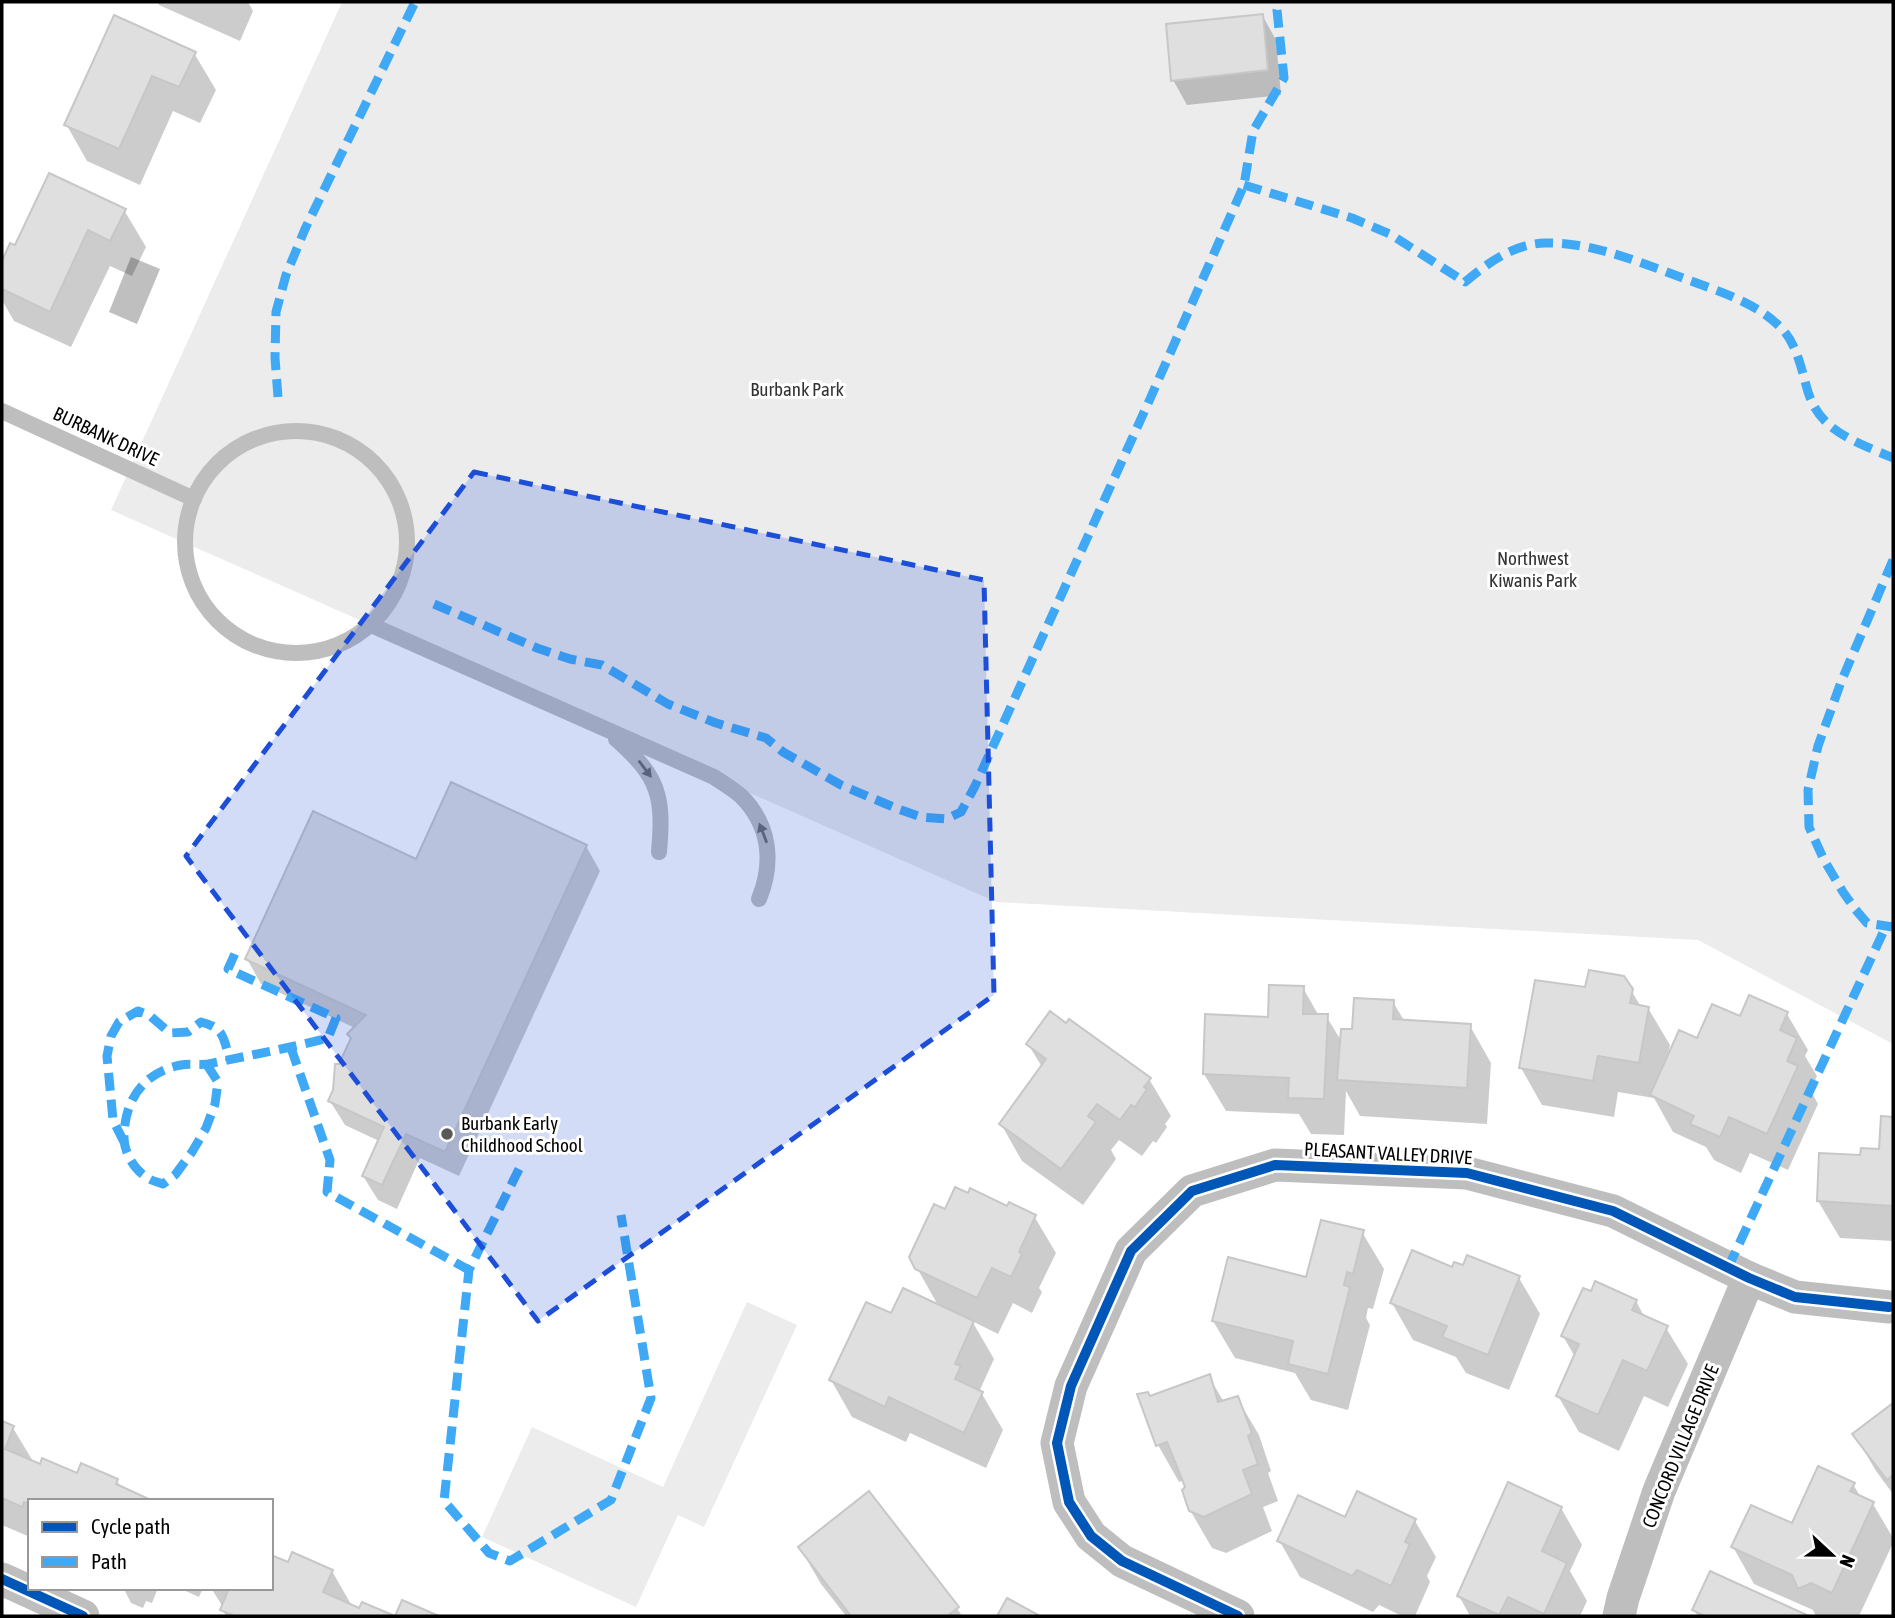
<svg xmlns="http://www.w3.org/2000/svg" width="1895" height="1618" viewBox="0 0 1895 1618" font-family="'Asap Condensed',sans-serif">
<rect width="100%" height="100%" fill="#fff"/>
<!-- green -->
<g fill="#ececec">
<polygon points="342,2 1893,2 1893,1044 1698,940 996,902 111,510"/>
<polygon points="747,1302 797,1325 704,1527 678,1515 636,1607 482,1537 532,1427 663,1487"/>
</g>
<!-- water -->
<polygon fill="#bfbfbf" points="131,257 160,269 137,324 109,312"/>
<!-- shadow -->
<g fill="#0003">
<polygon points="158,2 248,2 253,11 240,41 159,5"/>
<polygon points="1262,15 1276,40 1281,95 1187,105 1173,80"/>
<polygon points="115,17 194,53 216,90 200,123 173,111 140,185 87,161 66,124"/>
<polygon points="124,210 146,247 132,276 110,266 71,347 14,321 2,300 2,265 11,246 16,248"/>
<polygon points="586,846 600,871 459,1176 420,1158 397,1209 378,1200 363,1176 379,1141 345,1125 330,1101 341,1066 355,1028 261,984 247,959 417,861"/>
<polygon points="1303,988 1319,1016 1326,1016 1342,1042 1393,1002 1405,1022 1470,1026 1491,1063 1487,1124 1360,1116 1346,1091 1344,1135 1311,1134 1299,1114 1226,1111 1204,1074"/>
<polygon points="1586,989 1631,990 1641,1007 1648,1008 1670,1045 1667,1058 1697,1040 1741,1019 1787,1014 1808,1050 1805,1056 1817,1076 1811,1091 1818,1104 1788,1170 1750,1153 1741,1173 1714,1160 1706,1147 1673,1132 1654,1098 1618,1092 1614,1117 1542,1105 1521,1068"/>
<polygon points="1028,1044 1149,1079 1171,1116 1165,1124 1167,1127 1156,1143 1153,1141 1142,1156 1119,1140 1111,1150 1116,1159 1083,1205 1022,1161 1001,1124 1042,1067"/>
<polygon points="1882,1118 1893,1119 1893,1241 1840,1238 1818,1201 1862,1156 1880,1150"/>
<polygon points="1008,1208 1034,1216 1056,1253 1039,1288 1042,1292 1032,1313 1013,1303 998,1334 972,1321 994,1359 979,1392 982,1394 1003,1430 986,1468 910,1433 906,1442 852,1417 831,1380 892,1316 939,1307 917,1268 946,1212"/>
<polygon points="1362,1232 1384,1269 1373,1309 1368,1308 1366,1318 1370,1325 1348,1410 1311,1400 1295,1373 1235,1358 1213,1321 1307,1279"/>
<polygon points="1464,1268 1519,1278 1540,1314 1509,1390 1466,1373 1456,1357 1413,1340 1392,1303 1453,1269"/>
<polygon points="1636,1301 1645,1318 1666,1328 1688,1364 1668,1407 1644,1396 1619,1451 1579,1432 1558,1396 1575,1357 1563,1336"/>
<polygon points="1209,1377 1224,1402 1237,1398 1259,1435 1271,1471 1268,1473 1278,1501 1263,1507 1272,1531 1226,1553 1212,1548 1190,1510 1187,1488 1184,1480 1179,1482 1158,1445 1150,1398"/>
<polygon points="1893,1405 1893,1494 1876,1471 1855,1435"/>
<polygon points="2,1422 13,1428 34,1463 78,1475 117,1481 122,1489 30,1501 30,1537 2,1525"/>
<polygon points="1853,1484 1861,1498 1873,1504 1893,1538 1893,1543 1859,1616 1816,1616 1813,1610 1754,1584 1733,1547 1792,1525"/>
<polygon points="869,1494 957,1608 962,1616 846,1616 821,1584 800,1548"/>
<polygon points="1561,1508 1582,1545 1570,1571 1587,1601 1580,1616 1470,1616 1459,1596"/>
<polygon points="1346,1519 1415,1521 1436,1557 1427,1576 1430,1582 1415,1616 1402,1616 1379,1605 1373,1612 1300,1577 1279,1540"/>
<polygon points="289,1564 332,1571 352,1606 360,1610 362,1604 390,1616 226,1616 222,1609 223,1607 211,1588 271,1588"/>
<polygon points="1711,1573 1804,1616 1698,1616 1694,1610"/>
<polygon points="118,1588 158,1588 152,1603 146,1601 143,1608 131,1603 125,1591"/>
<polygon points="179,1588 203,1588 199,1597"/>
</g>
<!-- building -->
<g fill="#dfdfdf" stroke="#c7c7c7" stroke-width="2">
<polygon points="1263,14 1268,70 1171,81 1166,24"/>
<polygon points="114,15 196,52 179,87 152,76 119,149 64,125"/>
<polygon points="49,173 126,209 110,241 88,230 50,312 2,289 2,261 10,243 15,245"/>
<polygon points="451,782 587,845 445,1152 406,1134 382,1185 362,1176 384,1127 328,1101 333,1090 335,1064 339,1064 351,1038 347,1034 366,1015 245,959 313,811 416,859"/>
<polygon points="1589,970 1624,976 1633,989 1630,1003 1649,1007 1639,1063 1598,1056 1593,1081 1519,1068 1535,980 1585,987"/>
<polygon points="1269,985 1304,986 1303,1014 1328,1014 1324,1099 1288,1098 1289,1078 1203,1074 1205,1014 1268,1017"/>
<polygon points="1749,995 1788,1012 1780,1030 1797,1038 1787,1061 1798,1066 1767,1134 1729,1117 1720,1137 1690,1124 1694,1116 1650,1095 1679,1030 1697,1038 1712,1004 1740,1016"/>
<polygon points="1354,998 1394,1000 1393,1019 1471,1024 1467,1088 1337,1080 1341,1029 1352,1029"/>
<polygon points="1050,1011 1066,1023 1069,1019 1151,1078 1144,1087 1147,1089 1135,1107 1131,1105 1120,1120 1097,1104 1088,1116 1096,1122 1061,1169 999,1124 1046,1059 1026,1044"/>
<polygon points="1881,1116 1893,1117 1893,1206 1817,1201 1819,1153 1860,1155 1861,1148 1879,1149"/>
<polygon points="955,1187 968,1193 970,1188 1007,1206 1009,1202 1036,1215 1019,1252 1022,1254 1011,1277 992,1268 977,1298 915,1269 909,1257 934,1204 945,1209"/>
<polygon points="1321,1220 1364,1230 1353,1274 1347,1272 1344,1285 1350,1287 1328,1374 1288,1364 1293,1341 1212,1321 1228,1257 1306,1277"/>
<polygon points="1412,1250 1452,1267 1454,1262 1463,1265 1467,1255 1520,1276 1488,1355 1442,1337 1447,1326 1390,1303"/>
<polygon points="1595,1281 1637,1300 1632,1310 1668,1326 1647,1371 1623,1360 1598,1415 1556,1396 1579,1344 1561,1336 1583,1288 1591,1291"/>
<polygon points="903,1288 974,1321 955,1364 961,1366 955,1379 983,1392 964,1433 889,1397 885,1407 829,1380 866,1302 891,1313"/>
<polygon points="1210,1374 1218,1402 1238,1396 1252,1433 1248,1436 1258,1464 1243,1470 1252,1494 1204,1517 1189,1511 1182,1490 1185,1487 1167,1442 1156,1446 1137,1394 1148,1392 1150,1396"/>
<polygon points="1893,1403 1893,1475 1887,1480 1852,1434"/>
<polygon points="2,1421 14,1426 5,1449 40,1464 42,1458 77,1473 81,1463 118,1479 116,1484 153,1501 30,1501 30,1504 24,1502 22,1507 2,1498"/>
<polygon points="1818,1466 1855,1483 1850,1491 1874,1502 1832,1593 1811,1583 1798,1589 1792,1575 1731,1547 1751,1505 1792,1523"/>
<polygon points="1508,1482 1562,1507 1542,1551 1567,1563 1544,1614 1508,1597 1499,1615 1457,1596"/>
<polygon points="869,1491 959,1607 947,1616 851,1616 798,1547"/>
<polygon points="1357,1491 1416,1519 1405,1542 1410,1544 1391,1586 1357,1570 1352,1576 1277,1541 1298,1495 1345,1517"/>
<polygon points="292,1552 333,1570 323,1592 359,1608 362,1602 395,1616 235,1616 220,1610 229,1588 271,1588 271,1555 288,1562"/>
<polygon points="1710,1571 1809,1616 1705,1616 1692,1610"/>
<polygon points="1007,1598 1040,1616 997,1616"/>
<polygon points="402,1600 439,1616 395,1616"/>
</g>
<g fill="none" stroke-linecap="round" stroke-linejoin="round">
<!-- lane -->
<g stroke="#bebebe" stroke-width="16">
<polyline points="2,411 194,499"/>
<circle cx="296" cy="542" r="111"/>
<path d="M371,625L714,777C723,783 733,789 741,796C770,825 774,862 759,899"/>
<path d="M616,739C659,777 664,796 659,852"/>
</g>
<!-- street -->
<g stroke="#bebebe" stroke-width="33">
<polyline points="2,1579 83,1616"/>
<polyline points="1238,1616 1122,1561 1091,1536 1069,1502 1057,1443 1071,1386 1131,1251 1192,1191 1275,1165 1467,1173 1613,1211 1749,1278 1795,1297 1889,1307"/>
<polyline points="1619,1616 1623,1598 1659,1491 1749,1278"/>
</g>
<!-- quiet -->
<g stroke="#3fa9f5" stroke-width="9" stroke-dasharray="18 9" stroke-linecap="butt">
<path d="M1244,185L1352,218L1390,234L1465,282C1488,263 1513,244 1545,243C1592,242 1639,262 1683,278C1717,291 1757,302 1782,329C1794,341 1799,360 1804,377C1806,385 1808,394 1812,402C1826,434 1864,445 1893,458"/>
<polyline points="278,397 275,358 276,312 286,275 305,229 415,2"/>
<polyline points="1893,560 1841,682 1818,746 1808,790 1809,827 1824,860 1843,892 1855,909 1867,923 1893,927"/>
<polyline points="434,604 537,648 570,659 602,665 668,704 716,723 766,738 783,752 841,785 898,809 921,817 946,819 961,812 975,786 1150,399 1244,185 1253,131 1284,78 1277,10 1279,2"/>
<polyline points="291,1048 330,1160 327,1192 469,1270"/>
<path d="M207,1065L218,1082L215,1104L206,1128L192,1152L175,1175L163,1184C158,1182 152,1181 148,1178C135,1171 124,1153 124,1138C124,1101 143,1072 181,1065C191,1063 202,1066 213,1063C251,1055 290,1048 328,1038L336,1018L228,969L237,949"/>
<path d="M124,1142L113,1120L107,1056L111,1036L119,1022L138,1011L149,1015L170,1033L188,1032L201,1022C225,1028 223,1038 230,1060"/>
<polyline points="519,1169 469,1270 444,1501 489,1553 510,1561 611,1500 651,1398 621,1215"/>
<polyline points="1728,1268 1886,926"/>
</g>
<defs>
<g id="cycleway">
<polyline points="2,1579 83,1616"/>
<polyline points="1238,1616 1122,1561 1091,1536 1069,1502 1057,1443 1071,1386 1131,1251 1192,1191 1275,1165 1467,1173 1613,1211 1749,1278 1795,1297 1889,1307"/>
</g>
</defs>
<!-- cycleway casing -->
<use href="#cycleway" stroke="#fff" stroke-width="15"/>
<!-- cycleway -->
<use href="#cycleway" stroke="#0057b8" stroke-width="10"/>
</g>
<!-- one-way arrows -->
<defs><path id="oneway-solid" d="M-6-.8H1V-3.2L6.5 0L1 3.2V.8H-6Z" transform="scale(1.75)"/></defs>
<g fill="#686868">
<use href="#oneway-solid" transform="translate(645 769) rotate(53)"/>
<use href="#oneway-solid" transform="translate(763 833) rotate(-111)"/>
</g>
<!-- marked area -->
<path fill="#1d4ed8" fill-opacity="0.2" stroke="#1d4ed8" stroke-width="5" stroke-dasharray="14 9" stroke-linejoin="round" d="M474,472L984,580L994,995L538,1321L186,856Z"/>
<!-- markers -->
<circle fill="#595959" stroke="#fff" stroke-width="2.5" cx="447" cy="1134" r="7"/>
<g text-anchor="middle" stroke-width="6" stroke-linejoin="round" paint-order="stroke">
<!-- park labels -->
<g font-size="19" fill="#333" stroke="#fff">
<text x="797" y="396">Burbank Park</text>
<text x="1533" y="565">Northwest<tspan x="1533" dy="22">Kiwanis Park</tspan></text>
</g>
<!-- street labels -->
<g font-size="19" fill="#000" stroke="#fff">
<text transform="translate(106 436) rotate(25)" y="7">BURBANK DRIVE</text>
<text transform="translate(1388 1153) rotate(3)" y="7">PLEASANT VALLEY DRIVE</text>
<text transform="translate(1680 1446) rotate(-68)" y="7">CONCORD VILLAGE DRIVE</text>
</g>
<!-- poi labels -->
<g font-size="19" fill="#000" stroke="#fff" text-anchor="start">
<text x="461" y="1130">Burbank Early<tspan x="461" dy="22">Childhood School</tspan></text>
</g>
</g>
<!-- border -->
<rect width="1895" height="1618" fill="none" stroke="#000000" stroke-width="7"/>
<!-- legend -->
<rect x="28" y="1499" width="245" height="91" fill="#ffffff" stroke="#999999" stroke-width="2"/>
<rect x="42" y="1522" width="35" height="10" fill="#0057b8" stroke="#999999" stroke-width="2"/>
<text x="91" y="1534" font-size="21" fill="#000000">Cycle path</text>
<rect x="42" y="1557" width="35" height="10" fill="#3fa9f5" stroke="#999999" stroke-width="2"/>
<text x="91" y="1569" font-size="21" fill="#000000">Path</text>
<!-- north arrow -->
<g transform="translate(1832 1555) rotate(112)" stroke="#ffffff" stroke-width="5" paint-order="stroke">
<path d="M0-5L12 26L0 18L-12 26Z" fill="#000000"/>
<text y="-10" font-size="19" font-weight="bold" text-anchor="middle" fill="#000000">N</text>
</g>
</svg>
